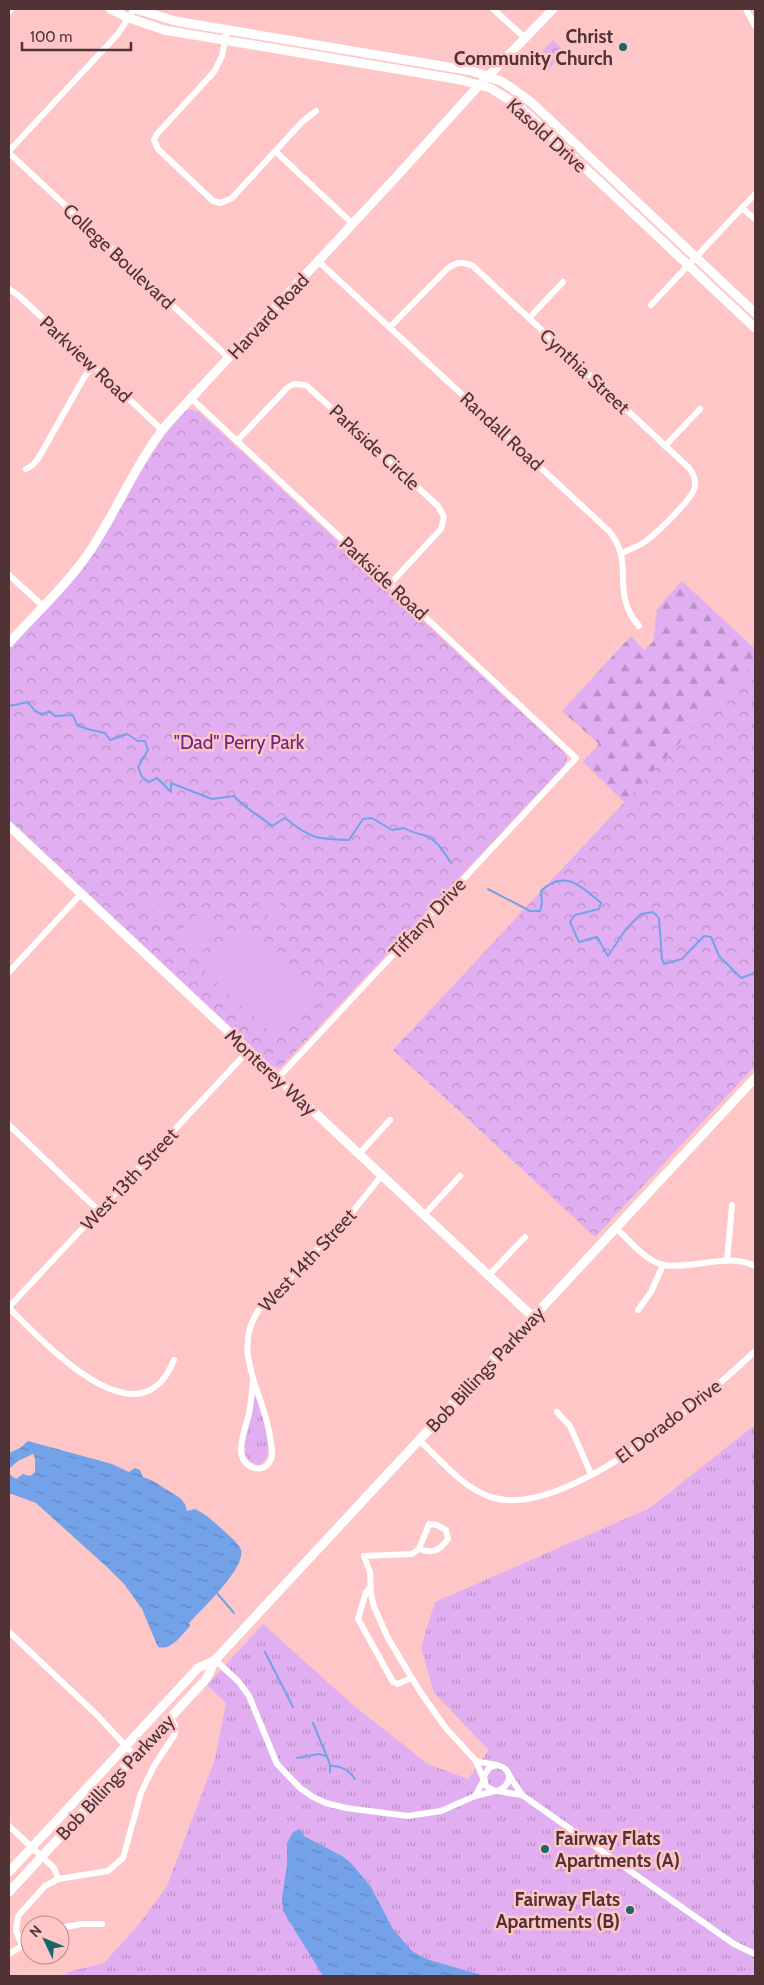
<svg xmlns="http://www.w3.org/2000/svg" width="764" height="1985" viewBox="0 0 764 1985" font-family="Cabin,sans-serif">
<defs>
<pattern id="grass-tufts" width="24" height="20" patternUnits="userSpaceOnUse" patternTransform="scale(1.25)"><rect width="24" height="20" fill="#e1aff1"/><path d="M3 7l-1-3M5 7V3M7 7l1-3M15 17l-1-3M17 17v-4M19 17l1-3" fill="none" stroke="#b98fc4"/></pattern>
<pattern id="forest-firs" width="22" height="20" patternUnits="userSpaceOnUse" patternTransform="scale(1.25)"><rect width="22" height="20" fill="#e1aff1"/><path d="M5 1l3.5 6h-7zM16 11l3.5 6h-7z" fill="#b98fc4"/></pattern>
<pattern id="park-crowns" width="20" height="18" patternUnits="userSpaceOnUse" patternTransform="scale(1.25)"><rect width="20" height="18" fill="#e1aff1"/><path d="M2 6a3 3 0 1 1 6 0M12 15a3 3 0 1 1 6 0" fill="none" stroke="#b98fc4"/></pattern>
<pattern id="water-ripples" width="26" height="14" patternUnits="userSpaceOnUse" patternTransform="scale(1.25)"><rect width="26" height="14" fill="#73a2e9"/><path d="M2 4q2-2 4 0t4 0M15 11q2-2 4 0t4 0" fill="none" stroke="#6185be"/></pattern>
</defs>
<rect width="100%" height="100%" fill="#fec6c7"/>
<!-- grass -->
<g fill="url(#grass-tufts)">
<path d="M253,1390C260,1406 280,1455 259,1465L251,1462L246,1456L245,1444Z"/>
<polygon points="755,1425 755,1976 62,1976 72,1971 104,1963 140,1923 167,1886 215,1759 226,1703 207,1685 263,1624 353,1705 428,1764 468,1779 489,1750 434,1693 421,1647 435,1602 650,1508"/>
</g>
<!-- forest -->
<polygon fill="url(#forest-firs)" points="682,581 755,649 755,763 624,802 583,762 599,744 562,711 631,636 644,650 653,642 657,609"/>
<!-- park -->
<g fill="url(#park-crowns)">
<polygon points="553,40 565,52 547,71 535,60"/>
<polygon points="189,409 199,412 564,752 567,758 565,765 280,1068 273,1067 9,820 9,649 75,578 161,439 184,412"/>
<polygon points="755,662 755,1066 595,1237 393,1050"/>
</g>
<!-- garden -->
<g fill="#e1aff1">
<polygon points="269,893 288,911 276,923 258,905"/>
<polygon points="148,895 167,912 159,921 140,904"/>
<polygon points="199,913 220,932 199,955 178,936"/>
<polygon points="246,927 316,992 276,1036 205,972"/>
</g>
<!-- water -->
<g fill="url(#water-ripples)">
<path d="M28,1441L112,1464L129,1472L135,1468L140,1470L143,1477L153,1481L180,1498L185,1504L187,1511L195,1509C206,1514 214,1522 223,1530C229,1536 238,1542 241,1550C246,1568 201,1610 189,1623L190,1626C182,1634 172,1651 158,1647L142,1609L124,1584L107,1567L36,1503L9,1493V1474L16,1479L23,1474L30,1476L35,1472V1459L33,1454L18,1461L9,1469V1453L20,1448Z"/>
<polygon points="300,1829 304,1836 342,1856 351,1863 371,1887 393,1929 412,1951 426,1959 485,1976 323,1976 283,1911 282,1898 287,1865 287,1843 293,1832"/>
</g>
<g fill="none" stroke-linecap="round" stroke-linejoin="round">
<!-- stream -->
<g stroke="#73a2e9" stroke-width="2">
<path d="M9,706L28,702L35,711L43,715L49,711L55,716L73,715L77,725L87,729L105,733L110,740L127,734L138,741H145L148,750L138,767L142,777L149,782L157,778L171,792V783L212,799L234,796C243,807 260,816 272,826L285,818C311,839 317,839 349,840L363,819L372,818L392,830L404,828C411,832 415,833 423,835C436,838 444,852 451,863"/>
<path d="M488,889L530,911H540L542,903L541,891C564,868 582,887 601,903L599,909L575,915L570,922L579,942L597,937L608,956L626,929L641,914L653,912L659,918L662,959L664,964L682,959L704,936L711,937L719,956L741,978L755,973"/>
<polyline points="216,1592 234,1613"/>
<polyline points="265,1652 293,1707"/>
<polyline points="313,1723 330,1764 330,1772"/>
<polyline points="297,1758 319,1754 326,1756"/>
<path d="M331,1766C340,1765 350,1771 355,1779"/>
</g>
<!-- street -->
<g stroke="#fff" stroke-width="6">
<polyline points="493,9 525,38"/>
<polyline points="746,9 755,26"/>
<polyline points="9,12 11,9"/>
<polyline points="227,30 222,56 214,72 157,134 154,140 158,149 213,201 221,203 232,198 303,121 316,111"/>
<polyline points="9,151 118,34 134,9"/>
<polyline points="275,151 353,224"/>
<polyline points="9,153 229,358"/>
<polyline points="742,208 755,219"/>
<path d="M318,261L610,532C636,566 609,591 639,626"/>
<polyline points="9,289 18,295 162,430"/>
<polyline points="651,305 755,194"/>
<polyline points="529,318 563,282"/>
<path d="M390,327L447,269C456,262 463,261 473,266L689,468C693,473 696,478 695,486C694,498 655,535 643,543C636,547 629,550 622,553"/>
<polyline points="191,398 576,758 278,1078"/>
<polyline points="237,441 287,388 294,384 306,385 438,506 444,517 441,529 390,584"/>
<polyline points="665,446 700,409"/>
<polyline points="26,469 33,465 39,457 85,376 93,366"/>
<polyline points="9,575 43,606"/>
<polyline points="9,972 81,894"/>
<polyline points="9,1125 99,1211"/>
<polyline points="359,1154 390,1120"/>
<polyline points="424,1215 460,1176"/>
<path d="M616,1228C629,1240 646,1262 664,1265C694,1270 726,1252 755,1266"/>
<polyline points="727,1261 732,1205"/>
<polyline points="489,1275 525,1237"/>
<polyline points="9,1307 248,1051"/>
<path d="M9,1308C43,1341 139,1448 174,1360"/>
<polyline points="638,1310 651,1292 663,1265"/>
<path d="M253,1380C252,1392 251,1403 249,1414C246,1426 240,1440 241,1452C243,1471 270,1476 272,1454C272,1446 270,1438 269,1431C261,1389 232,1351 258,1311L354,1210L382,1175"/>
<polyline points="557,1412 570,1426 591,1474"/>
<path d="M419,1440C441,1460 464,1490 494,1498C566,1518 705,1399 755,1351"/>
<path d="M419,1549C433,1554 439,1551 448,1539L446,1530L437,1525L429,1524L419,1549L412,1554L364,1556L370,1572L371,1594L374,1607L388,1638L419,1690L445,1727L476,1761L483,1778"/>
<polyline points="370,1588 366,1592 358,1619 393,1682 398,1684 411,1678"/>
<polyline points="9,1632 96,1714 135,1756"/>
<polyline points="215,1660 239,1682 249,1696 277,1764 300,1788 313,1797 326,1803 346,1808 408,1816 441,1811 475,1796 495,1791"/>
<path d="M476,1761C482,1763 499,1764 504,1768C515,1776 506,1790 495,1791L486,1786L484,1776L489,1768L497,1765"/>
<polyline points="509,1775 522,1795"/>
<polyline points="496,1791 522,1795 734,1944 755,1954"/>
<polyline points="475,1796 484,1780"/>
<polyline points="9,1826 54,1868 58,1879"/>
<polyline points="60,1928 82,1924 102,1924"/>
<polyline points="22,1945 16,1931 18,1916 45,1886 58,1879 108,1871 123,1858 141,1793 154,1766 175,1734 175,1725 170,1718"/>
<polyline points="9,1954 30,1941"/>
</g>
<!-- secondary -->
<g stroke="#fff" stroke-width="9">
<polyline points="110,9 129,18 164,30 461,80 490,88 518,105 755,328"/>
<polyline points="136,9 175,21 472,71 503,82 531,102 755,313"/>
<path d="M9,643C36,613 67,585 90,551C118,509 136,462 168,423L397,176L471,94L553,9"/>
<polyline points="9,826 533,1317"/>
<polyline points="9,1872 198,1668 215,1660"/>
<polyline points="9,1892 207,1678 215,1660 755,1078"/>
</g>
</g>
<!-- markers -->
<g fill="#196769" stroke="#fec6c7" stroke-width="2">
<circle cx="623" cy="47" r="5"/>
<circle cx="545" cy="1849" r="5"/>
<circle cx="630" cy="1910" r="5"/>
</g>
<g text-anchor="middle" stroke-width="5" stroke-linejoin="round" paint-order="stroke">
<!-- poi labels -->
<g font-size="19" font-weight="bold" fill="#503435" stroke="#fec6c7" text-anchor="end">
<text x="613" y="43">Christ<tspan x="613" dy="22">Community Church</tspan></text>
<text x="555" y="1845" text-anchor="start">Fairway Flats<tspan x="555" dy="22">Apartments (A)</tspan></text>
<text x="620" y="1906">Fairway Flats<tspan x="620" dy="22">Apartments (B)</tspan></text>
</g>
<!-- street labels -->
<g font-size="19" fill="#503435" stroke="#fec6c7">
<text transform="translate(547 135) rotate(42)" y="7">Kasold Drive</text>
<text transform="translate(119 256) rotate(43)" y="7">College Boulevard</text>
<text transform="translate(268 316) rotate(-47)" y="7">Harvard Road</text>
<text transform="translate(86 359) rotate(43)" y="7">Parkview Road</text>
<text transform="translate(585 371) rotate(43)" y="7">Cynthia Street</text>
<text transform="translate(502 431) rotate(43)" y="7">Randall Road</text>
<text transform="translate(375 447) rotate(43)" y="7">Parkside Circle</text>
<text transform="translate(384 578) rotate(43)" y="7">Parkside Road</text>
<text transform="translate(427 918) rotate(-47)" y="7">Tiffany Drive</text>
<text transform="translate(271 1072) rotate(43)" y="7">Monterey Way</text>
<text transform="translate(129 1179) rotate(-47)" y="7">West 13th Street</text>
<text transform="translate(307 1260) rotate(-47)" y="7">West 14th Street</text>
<text transform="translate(485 1369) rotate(-47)" y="7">Bob Billings Parkway</text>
<text transform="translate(668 1421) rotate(-37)" y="7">El Dorado Drive</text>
<text transform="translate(115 1777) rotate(-47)" y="7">Bob Billings Parkway</text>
</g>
<!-- park labels -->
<g font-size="19" fill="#68267a" stroke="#fec6c7">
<text x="239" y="749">"Dad" Perry Park</text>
</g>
</g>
<!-- border -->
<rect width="764" height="1985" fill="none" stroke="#503435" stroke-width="20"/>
<!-- north arrow -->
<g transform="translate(45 1940) rotate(313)"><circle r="24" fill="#fec6c7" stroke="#b88c8d"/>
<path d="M0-4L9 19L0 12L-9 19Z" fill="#196769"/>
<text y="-8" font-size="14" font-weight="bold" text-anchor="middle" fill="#503435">N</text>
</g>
<!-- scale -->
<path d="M22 42v8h109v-8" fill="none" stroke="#503435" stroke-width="2.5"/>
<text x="30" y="42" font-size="15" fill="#503435" stroke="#fec6c7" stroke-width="4" paint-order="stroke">100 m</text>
</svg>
